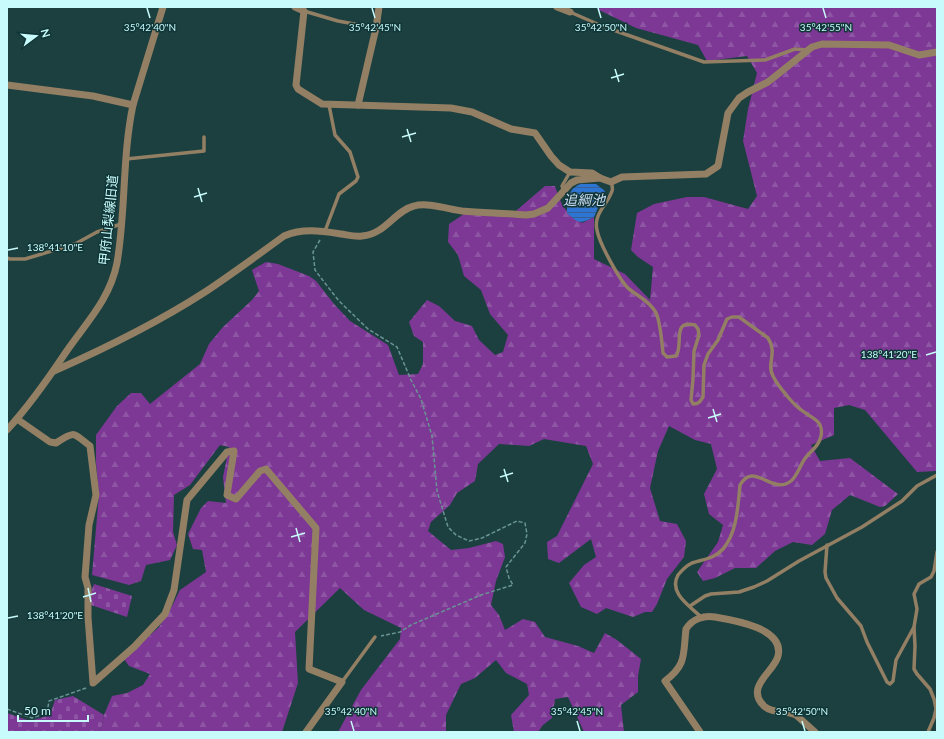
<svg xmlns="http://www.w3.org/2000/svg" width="944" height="739" viewBox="0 0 944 739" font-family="Lato,'Noto Sans JP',sans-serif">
<defs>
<pattern id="forest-firs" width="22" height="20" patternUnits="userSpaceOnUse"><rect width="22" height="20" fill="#7d3794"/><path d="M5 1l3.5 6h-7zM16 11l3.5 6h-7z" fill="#8e55a4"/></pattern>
<pattern id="cemetery-stones" width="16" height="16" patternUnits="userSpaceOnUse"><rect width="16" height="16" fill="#7d3794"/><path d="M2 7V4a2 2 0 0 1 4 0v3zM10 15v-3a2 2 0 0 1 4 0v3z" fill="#8e55a4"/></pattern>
<pattern id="water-rules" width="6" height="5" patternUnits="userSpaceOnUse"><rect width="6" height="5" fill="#2e74d2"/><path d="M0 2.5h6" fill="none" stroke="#346296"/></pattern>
</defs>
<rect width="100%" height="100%" fill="#1c4040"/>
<!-- forest -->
<path fill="url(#forest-firs)" d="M598,7H937V471L917,472L865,410L849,405L834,408V435L811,445L820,461L850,458L898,494L885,506L880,507L850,495L832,510L825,534L812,545L793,542L775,551L756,568H735L715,578L703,581L697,572L718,542L723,525L709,514L704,494L717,469L711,444L695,440L669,426L658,451L650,488L660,521L677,524L686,541L684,557L667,579L657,604L652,612H645L633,617L606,608L597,614L581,607L569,583L584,565L596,557L591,539L559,563L548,559L547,542L557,536L593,464L586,446L544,439L529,446L499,444L478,464L475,481L457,493L450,505L431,522L428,531L451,550L469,548L496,541L503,544L505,557L496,581L491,605L499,615L505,630L523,619L535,622L545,637L578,646L594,653L605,633L617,640L641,659L638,676V692L621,705L624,732H584L568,697L555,699L552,718L543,725L538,732H514L511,715L529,695L527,684L506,673L496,660L475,678L461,684L446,715V732H338L361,690L400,639L401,628L364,610L340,588L295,632L298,683L282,732H99L102,725L104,715L112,696L127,693L143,685L150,674L129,666L124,659L159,627L170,610L180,590L206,572L202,550L193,549L188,534L201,508L208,501L226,503L223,477L229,447L220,445L190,485L174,495L173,532L177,545L170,560L146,565L141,581L129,585L92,575L99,494L96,463V435L117,406L131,393H141L150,404L200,364L209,344L223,327L252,300L259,291L252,270L266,262L278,264L309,276L316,281L334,304L350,321L388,345L399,375L418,374L423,364V342L414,336L409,322L427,300L439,306L455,321L472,326L479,340L495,355L503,352L508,335L490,314L481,290L464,276L458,255L448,242L449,224L464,214L510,216L545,186H555C562,207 564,211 582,223L594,217V259L625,274L650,300L653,267L638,257L631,250L637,213L654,204L687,197H704L748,209L757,196L743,141L748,109L757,73L747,56L707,61L698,45L636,28L599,10Z"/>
<!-- cemetery -->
<g fill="url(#cemetery-stones)">
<polygon points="94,584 132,596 127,617 91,605 91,592"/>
<polygon points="73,696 104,715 102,725 99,732 7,732 7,713 30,721 50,715 55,700"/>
</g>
<!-- water -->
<path fill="url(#water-rules)" d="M581,184H596L605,191L594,217C580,224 579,224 567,213C567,201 568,188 581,184Z"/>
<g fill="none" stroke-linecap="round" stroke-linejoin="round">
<!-- path -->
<g stroke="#699394" stroke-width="1.5" stroke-dasharray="4 2" stroke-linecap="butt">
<polyline points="320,240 313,252 315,270 328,287 339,301 368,329 397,347 411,380 421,399 432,436 437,491 448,527 456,535 469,541 482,538 517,521 525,523 527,534 525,543 506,567 509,578 513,585 481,595 411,625 400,632 381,636"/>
<polyline points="7,709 32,718 47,713 49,701 86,688"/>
</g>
<!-- service -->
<g stroke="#937f63" stroke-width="3.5">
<polyline points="304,11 338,21 376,28"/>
<polyline points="570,12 602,26 704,62 765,60 795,49 807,50"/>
<polyline points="126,159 204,151 204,137"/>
<path d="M611,182C612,185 613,189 612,191C608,204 593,214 597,230C599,243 620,281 629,289C638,296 649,301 655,311C660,318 662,343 663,353L667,357L676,356C684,345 671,319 695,325L698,329L699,335L694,351L693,379L691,400L693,404C699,404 700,402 703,397L704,365L708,354L718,340L727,319L732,317H739L768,338C778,353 766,364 773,376C778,386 792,403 800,409C806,414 813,417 818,422C821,425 822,431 821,436C819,447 810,451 804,460C800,466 797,476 791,481C772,496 754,460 740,485C738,506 737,533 723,549C714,559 704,559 692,563C686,566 682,570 678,575C668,593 690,606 701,617"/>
<polyline points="564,191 562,186 570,172"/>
<polyline points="325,231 339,194 356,181 358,177 350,152 335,135 329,105"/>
<polyline points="7,258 10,259 25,259 75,244 97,232 121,224"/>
<polyline points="827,545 825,572 826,578 837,598 861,626 867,642 887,682 890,684 893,681 896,660 914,627 915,646 914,669 917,674 930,689 934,699 936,709 934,718 928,732"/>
<polyline points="690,606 705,596 711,594 739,592 754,587 767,581 799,561 862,527 902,501 917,486 937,475"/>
<polyline points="914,627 917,609 914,594 919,584 931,577 934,571 937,552"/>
<polyline points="342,682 375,637"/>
</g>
<!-- minor -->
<g stroke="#937f63" stroke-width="7">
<polyline points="295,7 304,11 296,85 298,89 322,104 451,108 472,112 511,129 535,133 551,156 559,165 570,172 592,173 600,178 611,182 622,177 706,174 718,166 728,113 739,98 748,92 768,82 812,47 822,44 889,45 919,55 937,52"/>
<polyline points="557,7 570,12"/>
<polyline points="7,85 93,96 133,105"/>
<polyline points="358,105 376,28 379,7"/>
<path d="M54,371C106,348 157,323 205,292C232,274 258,255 284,236C303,228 321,231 341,234C348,235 355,237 362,236C386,234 394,211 414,206C427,202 448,209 462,211C483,213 505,213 526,215L534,214L548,208L571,183L577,180L600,178"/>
<path d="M17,419L50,442L56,443C75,430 73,433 90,446L96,495L89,525L85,577L88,588V617L93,683L134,647L165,614L174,590L187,500L227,452L234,451L227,495L236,499L260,471L266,469L316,528L309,669L342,682L306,732"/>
<path d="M7,430C29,406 48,379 66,352C86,323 110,299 117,263C126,211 122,157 133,105L163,7"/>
<path d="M700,732L665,681C687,665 683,654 686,629C692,619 704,615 715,617C733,620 785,628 778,656C775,671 744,687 764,706C773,714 786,710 796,715L815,732"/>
</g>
</g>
<!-- ticks -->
<path fill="none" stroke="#c8fbfc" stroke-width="1.5" d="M147,8L150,18M372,8L375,18M598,8L601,18M823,8L826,18M615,69L619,82M611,78L624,74M407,129L411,142M402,137L416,133M198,188L202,202M194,197L207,193M8,250L18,248M926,355L936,352M713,409L717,422M708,418L721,414M504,469L508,482M500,477L513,473M296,528L300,542M291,537L305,533M88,588L91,602M83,597L96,593M8,618L18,616M351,721L354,731M577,721L580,731M802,721L805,731"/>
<g text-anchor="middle" stroke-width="3" stroke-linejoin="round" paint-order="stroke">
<!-- street labels -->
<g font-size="13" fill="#c8fbfc" stroke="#103536">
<text transform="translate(108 220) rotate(-84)" y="5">甲府山梨線旧道</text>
</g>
<!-- water labels -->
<g font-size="14" font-style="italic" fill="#cbdcf4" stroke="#103536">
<text x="584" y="205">追綱池</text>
</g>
</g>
<g font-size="10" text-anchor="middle" fill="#c8fbfc" stroke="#103536" stroke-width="3" stroke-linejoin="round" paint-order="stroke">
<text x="150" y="31">35°42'40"N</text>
<text x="375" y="31">35°42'45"N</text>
<text x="601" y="31">35°42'50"N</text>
<text x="826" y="31">35°42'55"N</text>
<text x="55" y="251">138°41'10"E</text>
<text x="889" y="358">138°41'20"E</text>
<text x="55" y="619">138°41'20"E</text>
<text x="351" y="715">35°42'40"N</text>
<text x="577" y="715">35°42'45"N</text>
<text x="802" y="715">35°42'50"N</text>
</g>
<!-- border -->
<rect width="944" height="739" fill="none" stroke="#c8fbfc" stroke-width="16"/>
<!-- north arrow -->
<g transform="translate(36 36) rotate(74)" stroke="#103536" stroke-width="3" paint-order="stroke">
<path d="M0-3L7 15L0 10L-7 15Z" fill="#c8fbfc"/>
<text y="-6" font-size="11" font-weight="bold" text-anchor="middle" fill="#c8fbfc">N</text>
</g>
<!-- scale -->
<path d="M18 715v6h70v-6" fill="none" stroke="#c8fbfc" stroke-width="2"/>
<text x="24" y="715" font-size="12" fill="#c8fbfc" stroke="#103536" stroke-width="3" paint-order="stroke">50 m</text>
</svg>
